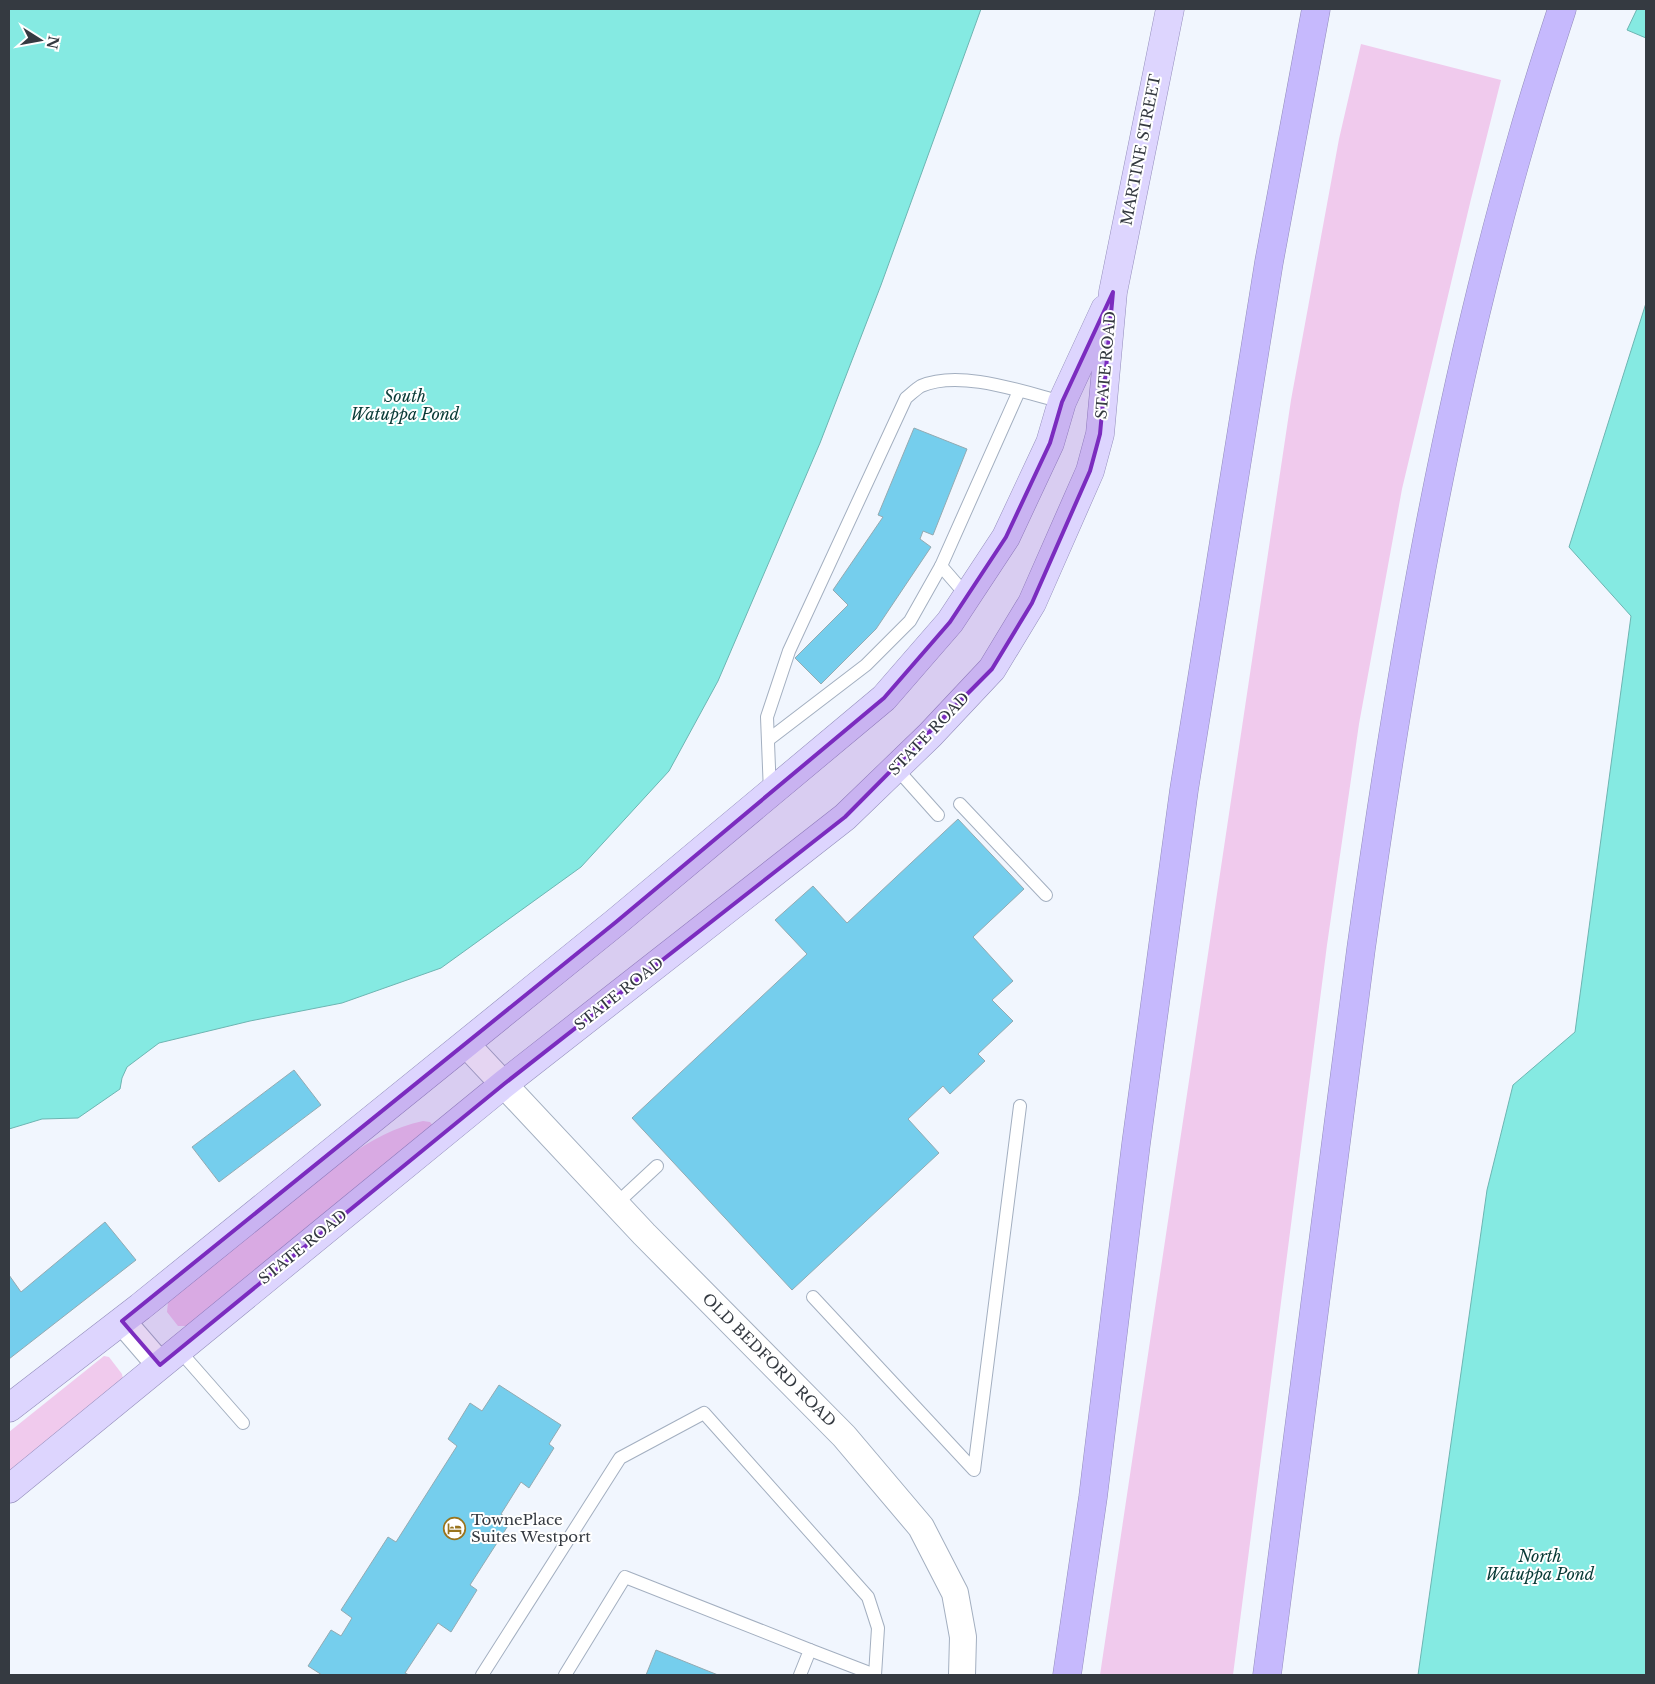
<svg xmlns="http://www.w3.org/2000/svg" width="1655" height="1684" viewBox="0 0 1655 1684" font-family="'Libre Baskerville',serif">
<rect width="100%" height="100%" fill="#f1f6fe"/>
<!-- green -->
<g fill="#f0caed">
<polygon points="1361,44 1501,80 1471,199 1402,489 1359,724 1327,945 1233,1675 1100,1675 1291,400 1339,139"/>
<path d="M423,1121L430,1122L433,1126L187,1326H178L167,1312L168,1302C205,1272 243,1242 280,1211C322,1177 368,1132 423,1121Z"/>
<polygon points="104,1356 109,1357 122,1374 123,1379 9,1474 9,1432"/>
</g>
<!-- water -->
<g fill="#85eae2" stroke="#6db5b2">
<polygon points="9,9 981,9 881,285 820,443 718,681 669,771 581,867 441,968 342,1003 250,1021 159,1043 127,1067 122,1078 120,1089 78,1118 42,1119 9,1129"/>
<polygon points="1637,9 1646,9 1646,38 1627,30"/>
<polygon points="1646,303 1646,1675 1418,1675 1487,1190 1513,1085 1575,1032 1631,616 1569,547"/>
</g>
<!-- building -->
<g fill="#75ceed" stroke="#93aab2">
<polygon points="914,428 967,449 933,535 923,531 920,539 931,547 876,629 821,684 795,658 848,605 833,590 883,517 878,515"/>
<polygon points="958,819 1024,889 973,937 1013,981 992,1000 1013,1021 978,1054 985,1061 950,1094 943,1086 908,1119 939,1153 792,1290 632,1118 807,954 775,920 813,886 847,923"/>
<polygon points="294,1070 321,1105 219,1182 192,1147"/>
<polygon points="105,1222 136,1260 9,1359 9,1275 21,1292"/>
<polygon points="499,1385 561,1425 549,1444 554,1448 529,1488 521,1482 501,1514 511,1521 470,1585 477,1590 451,1632 438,1623 405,1673 409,1675 322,1675 308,1666 331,1630 341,1636 352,1618 341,1610 388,1537 396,1542 457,1446 448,1439 470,1403 482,1411"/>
<polygon points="656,1650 718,1675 646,1675"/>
</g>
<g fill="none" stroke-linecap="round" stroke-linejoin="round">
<defs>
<g id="lane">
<polyline points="967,596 941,566 1019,391"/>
<polyline points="768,740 866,665 910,621 941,566"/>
<polyline points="896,768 938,815"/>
<path d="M770,793L767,717L789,651L906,398C911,394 916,389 921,386C960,369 1023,392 1062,402"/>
<polyline points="960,804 1046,895"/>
<polyline points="616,1204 657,1166"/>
<polyline points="813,1297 974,1470 1020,1106"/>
<polyline points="178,1349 243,1423"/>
<polyline points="810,1650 875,1675"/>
<polyline points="482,1675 620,1458 704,1413 868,1597 878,1628 875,1675"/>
<polyline points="565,1675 625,1577 810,1650 800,1675"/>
</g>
<g id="street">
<polyline points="466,1044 644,1234 844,1436 921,1527 955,1593 963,1637 962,1675"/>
<polyline points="122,1321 160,1365"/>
</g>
<g id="primary">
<polyline points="9,1408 140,1307 616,922 884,698 950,622 1006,537 1050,443 1062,402 1105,309"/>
<polyline points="9,1489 504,1084 845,817 930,735 992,669 1032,603 1090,471 1100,434 1113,292 1170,9"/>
</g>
<g id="highway">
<polyline points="1067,1675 1093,1497 1136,1144 1184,790 1269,262 1316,9"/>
<path d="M1267,1675L1361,949C1399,677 1445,403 1522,138C1534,95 1548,52 1562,9"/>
</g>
</defs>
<!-- lane casing -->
<use href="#lane" stroke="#a3afc0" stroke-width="14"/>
<!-- street casing -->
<use href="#street" stroke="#a3afc0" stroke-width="28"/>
<!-- primary casing -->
<use href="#primary" stroke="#938dbb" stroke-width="29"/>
<!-- highway casing -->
<use href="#highway" stroke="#938dbb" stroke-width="29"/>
<!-- lane -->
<use href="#lane" stroke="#fff" stroke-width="12"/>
<!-- street -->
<use href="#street" stroke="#fff" stroke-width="26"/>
<!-- primary -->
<use href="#primary" stroke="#ddd5fe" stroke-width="28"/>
<!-- highway -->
<use href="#highway" stroke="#c6b9fd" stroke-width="28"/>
</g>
<!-- marked area -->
<path fill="#7b2cbf" fill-opacity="0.2" stroke="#7b2cbf" stroke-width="4" stroke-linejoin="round" d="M1113,292L1100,434L1090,471L1032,603L992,669L845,817L504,1084L160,1365L122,1321L616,922L884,698L950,622L1006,537L1050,443L1062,402Z"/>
<!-- icons -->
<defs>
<symbol id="hotel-ring" viewBox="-11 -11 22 22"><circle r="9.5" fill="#fff" stroke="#99741e" stroke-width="1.5"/><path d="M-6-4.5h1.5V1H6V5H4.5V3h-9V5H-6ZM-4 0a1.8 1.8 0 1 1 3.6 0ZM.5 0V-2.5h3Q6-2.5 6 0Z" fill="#99741e"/></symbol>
</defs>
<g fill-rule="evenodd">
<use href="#hotel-ring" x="442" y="1516" width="25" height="25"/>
</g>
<g text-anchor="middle" stroke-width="4" stroke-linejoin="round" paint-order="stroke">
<!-- street labels -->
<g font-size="15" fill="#353a41" stroke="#fff">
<text transform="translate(1141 150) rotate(-79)" y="5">MARTINE STREET</text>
<text transform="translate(1106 365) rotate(-85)" y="5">STATE ROAD</text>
<text transform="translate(929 734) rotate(-46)" y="5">STATE ROAD</text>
<text transform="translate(619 994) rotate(-38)" y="5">STATE ROAD</text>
<text transform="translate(303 1247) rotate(-39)" y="5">STATE ROAD</text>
<text transform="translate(769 1360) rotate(45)" y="5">OLD BEDFORD ROAD</text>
</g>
<!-- poi labels -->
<g font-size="15" fill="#353a41" stroke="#fff" text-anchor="start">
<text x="471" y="1525">TownePlace<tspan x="471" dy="17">Suites Westport</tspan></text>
</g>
<!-- water labels -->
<g font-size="16" font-style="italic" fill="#083a36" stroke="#fff">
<text x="405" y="402">South<tspan x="405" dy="18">Watuppa Pond</tspan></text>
<text x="1540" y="1562">North<tspan x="1540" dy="18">Watuppa Pond</tspan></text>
</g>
</g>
<!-- border -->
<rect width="1655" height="1684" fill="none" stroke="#353a41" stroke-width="20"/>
<!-- north arrow -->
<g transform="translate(40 40) rotate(101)" stroke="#ffffff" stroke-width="4" paint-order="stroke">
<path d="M0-4L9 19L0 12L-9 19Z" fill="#353a41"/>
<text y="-8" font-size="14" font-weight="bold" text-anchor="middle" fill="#353a41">N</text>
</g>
</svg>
